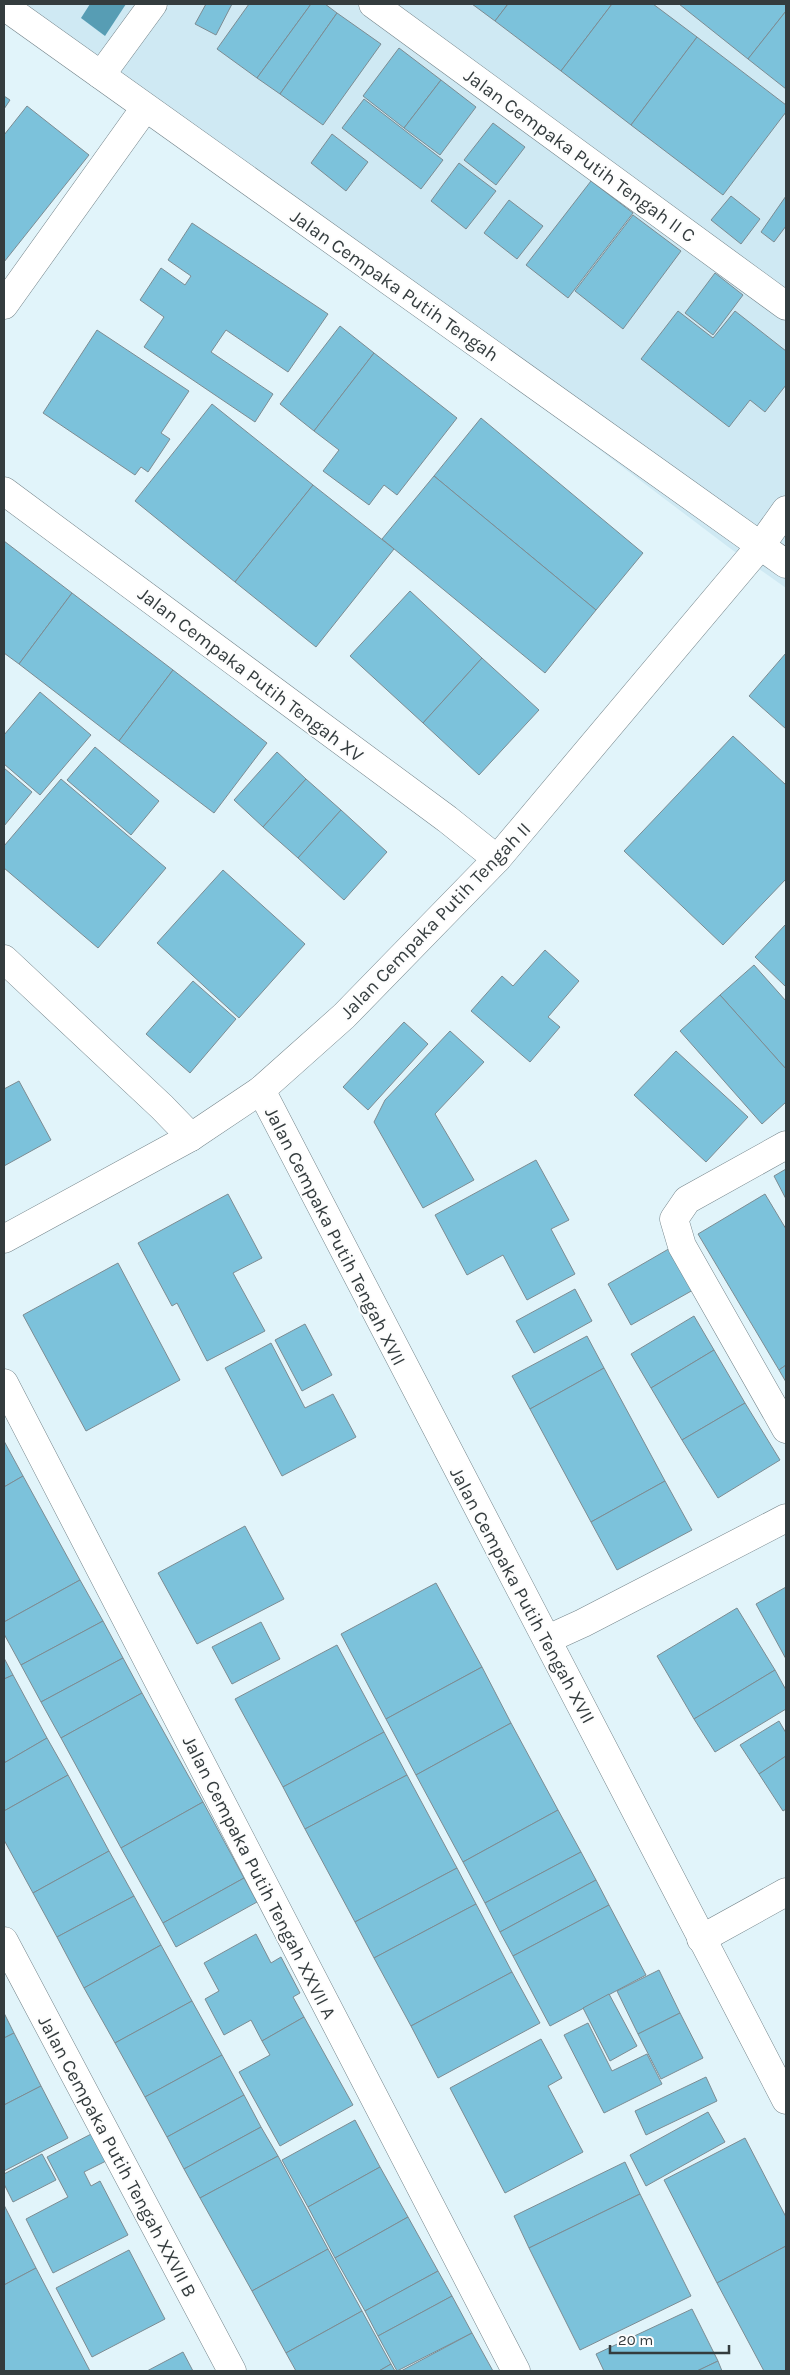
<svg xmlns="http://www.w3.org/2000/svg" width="790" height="2375" viewBox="0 0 790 2375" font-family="Karla,sans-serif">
<rect width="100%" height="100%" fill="#e1f4fa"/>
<!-- built -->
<polygon fill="#cfe9f3" points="10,4 786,4 786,588 731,549"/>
<!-- water -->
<polygon fill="#579db4" points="90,4 126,4 105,36 81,18"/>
<!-- building -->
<g fill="#7cc2db" stroke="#7c8c93">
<polygon points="206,4 232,4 216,35 195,24"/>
<polygon points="249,4 311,4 257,78 217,49"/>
<polygon points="311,4 325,4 337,13 280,94 257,78"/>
<polygon points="472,4 508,4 495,21"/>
<polygon points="508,4 612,4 561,71 495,21"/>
<polygon points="612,4 653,4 697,37 631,125 561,71"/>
<polygon points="679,4 786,4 786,11 748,59"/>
<polygon points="786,11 786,89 748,59"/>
<polygon points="337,13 381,44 323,125 280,94"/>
<polygon points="697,37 786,105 786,112 723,195 631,125"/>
<polygon points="399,48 441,80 404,128 363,96"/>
<polygon points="441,80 476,107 440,155 404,128"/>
<polygon points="4,96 10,100 4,109"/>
<polygon points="364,99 443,160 421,189 342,128"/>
<polygon points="27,106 89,155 4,262 4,135"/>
<polygon points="493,123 525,147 496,185 464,160"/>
<polygon points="332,134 368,162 346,191 311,163"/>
<polygon points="459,163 496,191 466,229 431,201"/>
<polygon points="591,181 633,213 568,298 526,265"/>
<polygon points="731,196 760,219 741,244 711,220"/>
<polygon points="786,196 786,226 774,242 761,232"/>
<polygon points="509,200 543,226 517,259 484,233"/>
<polygon points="633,215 681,251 623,329 575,291"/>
<polygon points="192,223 328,314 288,372 226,330 211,352 273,394 255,422 144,347 164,317 140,300 161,268 185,285 191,276 168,260"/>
<polygon points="715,273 743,295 713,335 685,313"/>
<polygon points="678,311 713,338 735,311 786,351 786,385 765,412 750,400 729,427 641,359"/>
<polygon points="340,326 374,353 314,431 280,404"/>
<polygon points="97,330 189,391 161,433 170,439 148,472 141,467 135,475 43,413"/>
<polygon points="374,353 457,418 397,495 384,485 369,505 323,471 339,450 314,431"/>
<polygon points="212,404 313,485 235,582 135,501"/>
<polygon points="481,418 643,553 596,610 434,476"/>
<polygon points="434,476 596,610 545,673 382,539"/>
<polygon points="313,485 394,549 316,647 235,582"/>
<polygon points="4,541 72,593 19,664 4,653"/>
<polygon points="410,591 482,658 423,723 350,656"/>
<polygon points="72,593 173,670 119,741 19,664"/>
<polygon points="786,653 786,729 749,696"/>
<polygon points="482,658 539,710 479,775 423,723"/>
<polygon points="173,670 267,743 214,813 119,741"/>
<polygon points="40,692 91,735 40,795 4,764 4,735"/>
<polygon points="733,736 786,785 786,879 723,945 624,851"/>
<polygon points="95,747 159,801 131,835 67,780"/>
<polygon points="277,752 306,779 263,827 234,800"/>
<polygon points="4,768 32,792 4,826"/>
<polygon points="61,779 166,868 98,948 4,868 4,846"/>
<polygon points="306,779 341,810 298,858 263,827"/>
<polygon points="341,810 387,852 344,900 298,858"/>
<polygon points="223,870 305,944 239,1018 157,943"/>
<polygon points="786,924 786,987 755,957"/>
<polygon points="545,950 579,981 548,1017 560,1027 530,1062 471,1011 502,976 513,986"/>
<polygon points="754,965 786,1001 786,1069 720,995"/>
<polygon points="193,981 236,1019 190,1073 146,1034"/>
<polygon points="720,995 786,1069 786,1102 762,1124 680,1031"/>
<polygon points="404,1022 428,1044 368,1110 343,1087"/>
<polygon points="450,1031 484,1062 435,1114 474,1180 423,1208 374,1122 385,1100"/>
<polygon points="676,1051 748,1117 706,1162 634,1095"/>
<polygon points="19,1081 51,1140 4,1166 4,1089"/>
<polygon points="536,1160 569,1220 551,1229 575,1274 527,1300 503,1255 467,1275 435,1215"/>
<polygon points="786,1169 786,1199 774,1176"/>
<polygon points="228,1194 262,1258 233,1273 265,1331 207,1361 177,1303 172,1306 138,1243"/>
<polygon points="765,1194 786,1229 786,1365 779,1370 698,1234"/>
<polygon points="679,1243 702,1285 631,1325 608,1284"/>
<polygon points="118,1263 180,1380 86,1431 23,1315"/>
<polygon points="575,1289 592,1321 534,1353 516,1321"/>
<polygon points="694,1316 714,1350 651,1388 631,1354"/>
<polygon points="305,1324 332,1375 302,1391 275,1340"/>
<polygon points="587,1336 604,1368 530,1409 512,1376"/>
<polygon points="271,1343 305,1408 333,1394 356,1437 282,1476 225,1368"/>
<polygon points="714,1350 745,1403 682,1440 651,1388"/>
<polygon points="786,1365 786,1382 779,1370"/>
<polygon points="604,1368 665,1481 591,1522 530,1409"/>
<polygon points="745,1403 780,1460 718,1498 682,1440"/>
<polygon points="4,1441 23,1476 4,1487"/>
<polygon points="23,1476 80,1580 4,1622 4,1487"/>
<polygon points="665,1481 692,1530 617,1570 591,1522"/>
<polygon points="245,1526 284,1599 197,1644 158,1573"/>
<polygon points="80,1580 103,1621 21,1665 4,1634 4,1622"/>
<polygon points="436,1583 482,1667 386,1719 341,1634"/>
<polygon points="786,1587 786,1659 756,1604"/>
<polygon points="737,1608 775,1670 694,1719 657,1656"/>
<polygon points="103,1621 123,1658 41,1702 21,1665"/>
<polygon points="261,1622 280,1659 232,1684 212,1647"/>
<polygon points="337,1645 384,1732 283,1787 235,1699"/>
<polygon points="4,1658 13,1675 4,1679"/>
<polygon points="123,1658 142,1693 61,1738 41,1702"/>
<polygon points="482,1667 511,1723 416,1775 386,1719"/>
<polygon points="775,1670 786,1690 786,1709 715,1752 694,1719"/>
<polygon points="13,1675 47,1738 4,1763 4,1679"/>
<polygon points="142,1693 203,1802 121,1848 61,1738"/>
<polygon points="779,1721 786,1733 786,1756 759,1774 740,1745"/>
<polygon points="511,1723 558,1810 463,1862 416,1775"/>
<polygon points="384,1732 407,1775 305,1829 283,1787"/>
<polygon points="47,1738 68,1775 4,1811 4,1763"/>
<polygon points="786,1756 786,1809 783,1811 759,1774"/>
<polygon points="68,1775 109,1851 33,1893 4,1840 4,1811"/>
<polygon points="407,1775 457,1868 355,1922 305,1829"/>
<polygon points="203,1802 244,1878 163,1923 121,1848"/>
<polygon points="558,1810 581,1852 485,1903 463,1862"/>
<polygon points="109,1851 134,1896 57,1937 33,1893"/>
<polygon points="581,1852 596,1880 500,1932 485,1903"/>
<polygon points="457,1868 476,1904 374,1958 355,1922"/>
<polygon points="244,1878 257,1902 176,1947 163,1923"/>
<polygon points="596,1880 609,1905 513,1956 500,1932"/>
<polygon points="134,1896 161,1945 84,1988 57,1937"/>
<polygon points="476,1904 512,1972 411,2026 374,1958"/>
<polygon points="609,1905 646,1975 550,2026 513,1956"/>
<polygon points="256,1934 271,1963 281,1957 300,1993 293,1997 304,2017 262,2041 251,2020 224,2035 205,1999 219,1991 204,1963"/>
<polygon points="161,1945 192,2001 115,2043 84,1988"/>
<polygon points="659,1970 680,2013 638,2034 617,1991"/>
<polygon points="512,1972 540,2023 438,2078 411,2026"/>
<polygon points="609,1994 637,2046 610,2061 583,2008"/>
<polygon points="192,2001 222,2055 145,2097 115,2043"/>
<polygon points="4,2013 14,2033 4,2038"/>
<polygon points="680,2013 703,2058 661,2079 638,2034"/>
<polygon points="304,2017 353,2105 280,2146 239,2072 270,2055 262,2041"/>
<polygon points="588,2023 612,2071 647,2054 662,2084 604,2113 564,2035"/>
<polygon points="14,2033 41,2086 4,2105 4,2038"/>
<polygon points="541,2039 562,2078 548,2086 583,2152 505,2193 450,2088"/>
<polygon points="222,2055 244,2095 167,2137 145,2097"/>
<polygon points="706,2077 717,2101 646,2135 635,2111"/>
<polygon points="41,2086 68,2138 4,2171 4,2105"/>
<polygon points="244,2095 261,2127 184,2169 167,2137"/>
<polygon points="708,2112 725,2142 646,2186 630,2155"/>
<polygon points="355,2120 380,2167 308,2207 282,2160"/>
<polygon points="261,2127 278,2156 200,2198 184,2169"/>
<polygon points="95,2132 110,2159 84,2172 91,2186 100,2181 128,2235 53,2273 26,2219 68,2197 47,2157"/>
<polygon points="745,2138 786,2217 786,2246 717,2283 664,2180"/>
<polygon points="42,2154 56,2180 13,2202 4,2184 4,2174"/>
<polygon points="278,2156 328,2249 252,2291 200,2198"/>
<polygon points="625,2162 640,2194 529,2248 514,2216"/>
<polygon points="380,2167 408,2217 335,2258 308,2207"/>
<polygon points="640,2194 691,2296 580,2350 529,2248"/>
<polygon points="4,2205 36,2268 4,2285"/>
<polygon points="408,2217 438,2271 365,2311 335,2258"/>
<polygon points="786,2246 786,2371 764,2371 717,2283"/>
<polygon points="328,2249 362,2311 286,2353 252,2291"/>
<polygon points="129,2250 165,2319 92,2357 56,2288"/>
<polygon points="36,2268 90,2371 4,2371 4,2285"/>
<polygon points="438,2271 452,2296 378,2336 365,2311"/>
<polygon points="452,2296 472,2333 397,2371 378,2336"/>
<polygon points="692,2309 718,2361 697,2371 604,2371 596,2354"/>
<polygon points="362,2311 391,2364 379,2371 296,2371 286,2353"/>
<polygon points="472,2333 493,2371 401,2371"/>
<polygon points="183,2352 193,2371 147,2371"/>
<polygon points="718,2361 722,2371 697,2371"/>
<polygon points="391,2364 395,2371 379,2371"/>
</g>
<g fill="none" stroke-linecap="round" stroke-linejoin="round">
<defs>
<g id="minor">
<polyline points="373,4 786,306"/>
<polyline points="101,75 153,4"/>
<polyline points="4,305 145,108"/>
<polyline points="4,491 447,819 497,859"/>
<polyline points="4,959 162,1107 191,1137"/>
<polyline points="261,1090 786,2100"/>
<polyline points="786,1145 687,1200 674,1219 682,1246 786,1429"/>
<polyline points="4,1383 516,2371"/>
<polyline points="548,1639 583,1623 786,1518"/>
<polyline points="701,1939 786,1892"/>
<polyline points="4,1941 232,2371"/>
</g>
<g id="tertiary">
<polyline points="4,6 786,564"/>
<polyline points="4,1239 191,1137 261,1090 344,1016 497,859 761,545 786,510"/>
</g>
</defs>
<!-- minor casing -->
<use href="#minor" stroke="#75858b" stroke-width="29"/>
<!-- tertiary casing -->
<use href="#tertiary" stroke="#75858b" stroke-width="29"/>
<!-- minor -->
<use href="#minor" stroke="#fff" stroke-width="28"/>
<!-- tertiary -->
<use href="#tertiary" stroke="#fff" stroke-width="28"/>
</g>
<g text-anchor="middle" stroke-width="4" stroke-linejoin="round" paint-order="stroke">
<!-- street labels -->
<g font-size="19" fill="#343c3e" stroke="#fdfdfd">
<text transform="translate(580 155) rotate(36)" y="7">Jalan Cempaka Putih Tengah II C</text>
<text transform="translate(395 285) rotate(35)" y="7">Jalan Cempaka Putih Tengah</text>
<text transform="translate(251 674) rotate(37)" y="7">Jalan Cempaka Putih Tengah XV</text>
<text transform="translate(435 920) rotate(-46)" y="7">Jalan Cempaka Putih Tengah II</text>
<text transform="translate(336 1236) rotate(63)" y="7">Jalan Cempaka Putih Tengah XVII</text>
<text transform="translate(523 1595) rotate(62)" y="7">Jalan Cempaka Putih Tengah XVII</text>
<text transform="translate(260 1877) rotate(63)" y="7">Jalan Cempaka Putih Tengah XXVII A</text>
<text transform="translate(118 2156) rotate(62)" y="7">Jalan Cempaka Putih Tengah XXVII B</text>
</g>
</g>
<!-- border -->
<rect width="790" height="2375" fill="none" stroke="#343c3e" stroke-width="10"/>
<!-- scale -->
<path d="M610 2345v8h119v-8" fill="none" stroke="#343c3e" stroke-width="2.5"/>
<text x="618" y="2345" font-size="15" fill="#343c3e" stroke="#fdfdfd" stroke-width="4" paint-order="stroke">20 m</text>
</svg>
